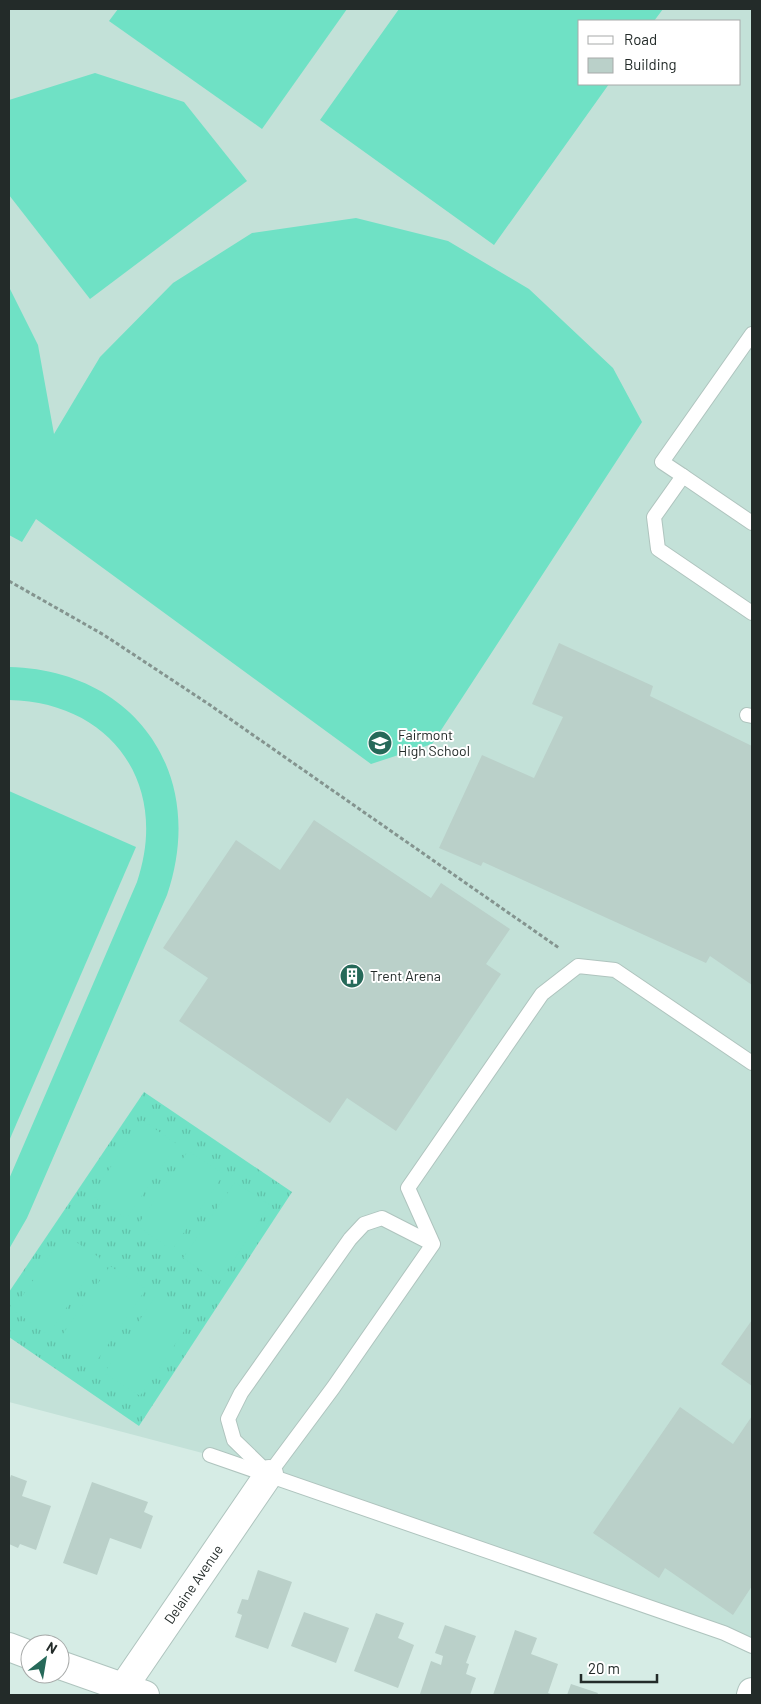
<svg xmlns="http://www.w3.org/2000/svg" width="761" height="1704" viewBox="0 0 761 1704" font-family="Barlow,sans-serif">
<defs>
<pattern id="grass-tufts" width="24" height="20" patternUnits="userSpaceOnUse" patternTransform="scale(1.25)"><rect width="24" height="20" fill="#6fe1c5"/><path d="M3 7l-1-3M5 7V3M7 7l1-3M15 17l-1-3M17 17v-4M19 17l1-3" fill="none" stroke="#60c1a9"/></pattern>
</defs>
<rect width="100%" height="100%" fill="#d6ece5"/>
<!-- built -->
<path fill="#c3e1d8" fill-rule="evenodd" d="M9,9H752V1646L210,1455L9,1402ZM580,21H740V84H580Z"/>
<!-- grass -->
<polygon fill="url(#grass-tufts)" points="144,1092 292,1192 139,1426 9,1337 9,1292"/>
<!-- garden -->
<g fill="#6fe1c5">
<polygon points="118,9 347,9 262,129 109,21"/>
<polygon points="399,9 663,9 654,21 580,21 580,84 609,84 494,245 320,120"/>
<polygon points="95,73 184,102 247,181 90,299 9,195 9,100"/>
<polygon points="356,218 448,241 529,289 613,368 642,422 432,744 371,764 36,519 22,542 9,535 9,287 38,345 54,434 100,357 173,283 252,233"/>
<path d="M9,667C136,670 208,775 167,895L27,1218L9,1249V1179L137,882C170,784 111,702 9,700Z"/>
<polygon points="9,791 136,847 9,1141"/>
<polygon points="142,1120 177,1144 126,1219 92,1195"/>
<polygon points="188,1151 224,1174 172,1250 137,1226"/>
<polygon points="235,1182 270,1205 219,1282 183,1258"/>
<polygon points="64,1234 100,1258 48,1335 13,1310"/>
<polygon points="110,1266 146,1289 94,1365 58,1341"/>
<polygon points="155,1297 191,1321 140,1396 104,1373"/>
</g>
<!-- building -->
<g fill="#bad0c9">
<polygon points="559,643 653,686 650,696 752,746 752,985 710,956 706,963 483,862 481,866 439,848 482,755 534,778 563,717 532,704"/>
<polygon points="314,820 431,898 441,883 510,929 486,964 501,974 396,1131 347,1098 330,1123 179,1021 208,978 163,948 236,840 280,870"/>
<polygon points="752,1320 752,1386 721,1364"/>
<polygon points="680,1407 733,1444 752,1416 752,1586 733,1615 665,1568 659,1578 593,1533"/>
<polygon points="11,1475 27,1481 22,1496 51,1506 36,1550 20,1544 18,1548 9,1544 9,1481"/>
<polygon points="92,1482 148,1502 144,1512 153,1516 141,1549 110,1538 97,1575 63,1563"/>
<polygon points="258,1570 292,1582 268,1649 235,1637 242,1615 237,1613 242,1599 248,1600"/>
<polygon points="304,1612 349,1628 336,1663 291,1646"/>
<polygon points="376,1613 404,1623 398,1638 414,1645 398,1688 354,1671"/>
<polygon points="445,1625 476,1636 466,1663 469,1664 466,1674 476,1678 470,1695 420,1694 431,1661 441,1665 443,1656 435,1653"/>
<polygon points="515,1630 537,1638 531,1654 558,1664 548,1693 554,1695 493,1695"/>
<polygon points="571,1684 598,1693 597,1695 567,1695"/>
</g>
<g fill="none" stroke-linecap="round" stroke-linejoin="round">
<defs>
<g id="lane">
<polyline points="683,476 662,462 752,334"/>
<polyline points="752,523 683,476 654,517 658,549 752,613"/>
<polyline points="747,715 752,716"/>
<polyline points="433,1244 382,1218 364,1224 350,1239 241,1393 228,1419 234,1440 269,1474 333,1388 433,1244 408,1188 542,994 578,966 615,970 752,1063"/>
<polyline points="210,1455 724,1633 752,1646"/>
</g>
<g id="street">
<polyline points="9,1647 30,1655"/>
<polyline points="60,1665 145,1695"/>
<path id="s1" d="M118,1695L269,1474"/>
<polyline points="751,1695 752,1692"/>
</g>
</defs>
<!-- lane casing -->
<use href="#lane" stroke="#afc4be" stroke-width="16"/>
<!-- street casing -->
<use href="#street" stroke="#afc4be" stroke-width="30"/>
<!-- path -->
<polyline stroke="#84948f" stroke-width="3" stroke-dasharray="4 2.5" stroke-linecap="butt" points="9,581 104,635 210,705 559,948"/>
<!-- lane -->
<use href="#lane" stroke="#fff" stroke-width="14"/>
<!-- street -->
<use href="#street" stroke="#fff" stroke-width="28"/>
</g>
<!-- icons -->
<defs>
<symbol id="school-disc" viewBox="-11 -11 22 22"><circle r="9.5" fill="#266959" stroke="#fff"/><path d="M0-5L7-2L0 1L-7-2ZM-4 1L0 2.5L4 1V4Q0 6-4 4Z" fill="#fff"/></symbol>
<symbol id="building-disc" viewBox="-11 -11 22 22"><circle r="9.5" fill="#266959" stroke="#fff"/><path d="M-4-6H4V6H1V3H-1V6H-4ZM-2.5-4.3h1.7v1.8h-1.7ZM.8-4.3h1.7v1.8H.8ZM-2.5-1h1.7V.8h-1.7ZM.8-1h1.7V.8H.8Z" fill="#fff"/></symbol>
</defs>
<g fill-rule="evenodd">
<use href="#school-disc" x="366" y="729" width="28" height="28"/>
<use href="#building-disc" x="338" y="962" width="28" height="28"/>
</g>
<g text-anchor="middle" stroke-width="4" stroke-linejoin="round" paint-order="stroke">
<!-- poi labels -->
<g font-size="14" fill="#232b29" stroke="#fff" text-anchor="start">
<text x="398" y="740">Fairmont<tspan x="398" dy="16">High School</tspan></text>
<text x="370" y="981">Trent Arena</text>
</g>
<!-- street labels -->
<g font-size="14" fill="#232b29" stroke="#fff">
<text dy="5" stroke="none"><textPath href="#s1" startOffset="134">Delaine Avenue</textPath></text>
</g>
</g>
<!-- border -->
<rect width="761" height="1704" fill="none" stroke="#232b29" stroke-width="20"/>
<!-- legend -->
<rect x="578" y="20" width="162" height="65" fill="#ffffff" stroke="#a7aaa9"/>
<rect x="588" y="36" width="25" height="8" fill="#ffffff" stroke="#a7aaa9"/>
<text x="624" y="45" font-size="15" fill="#232b29">Road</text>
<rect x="588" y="58" width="25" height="15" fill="#bad0c9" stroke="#a7aaa9"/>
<text x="624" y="70" font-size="15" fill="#232b29">Building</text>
<!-- north arrow -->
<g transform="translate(45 1659) rotate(31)"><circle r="24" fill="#ffffff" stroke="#a7aaa9"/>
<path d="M0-4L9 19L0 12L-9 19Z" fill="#266959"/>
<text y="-8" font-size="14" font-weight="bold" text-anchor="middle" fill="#232b29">N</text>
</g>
<!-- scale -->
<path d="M581 1674v8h76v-8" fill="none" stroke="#232b29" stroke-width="2.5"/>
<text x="588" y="1674" font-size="15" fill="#232b29" stroke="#ffffff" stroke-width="4" paint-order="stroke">20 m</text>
</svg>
